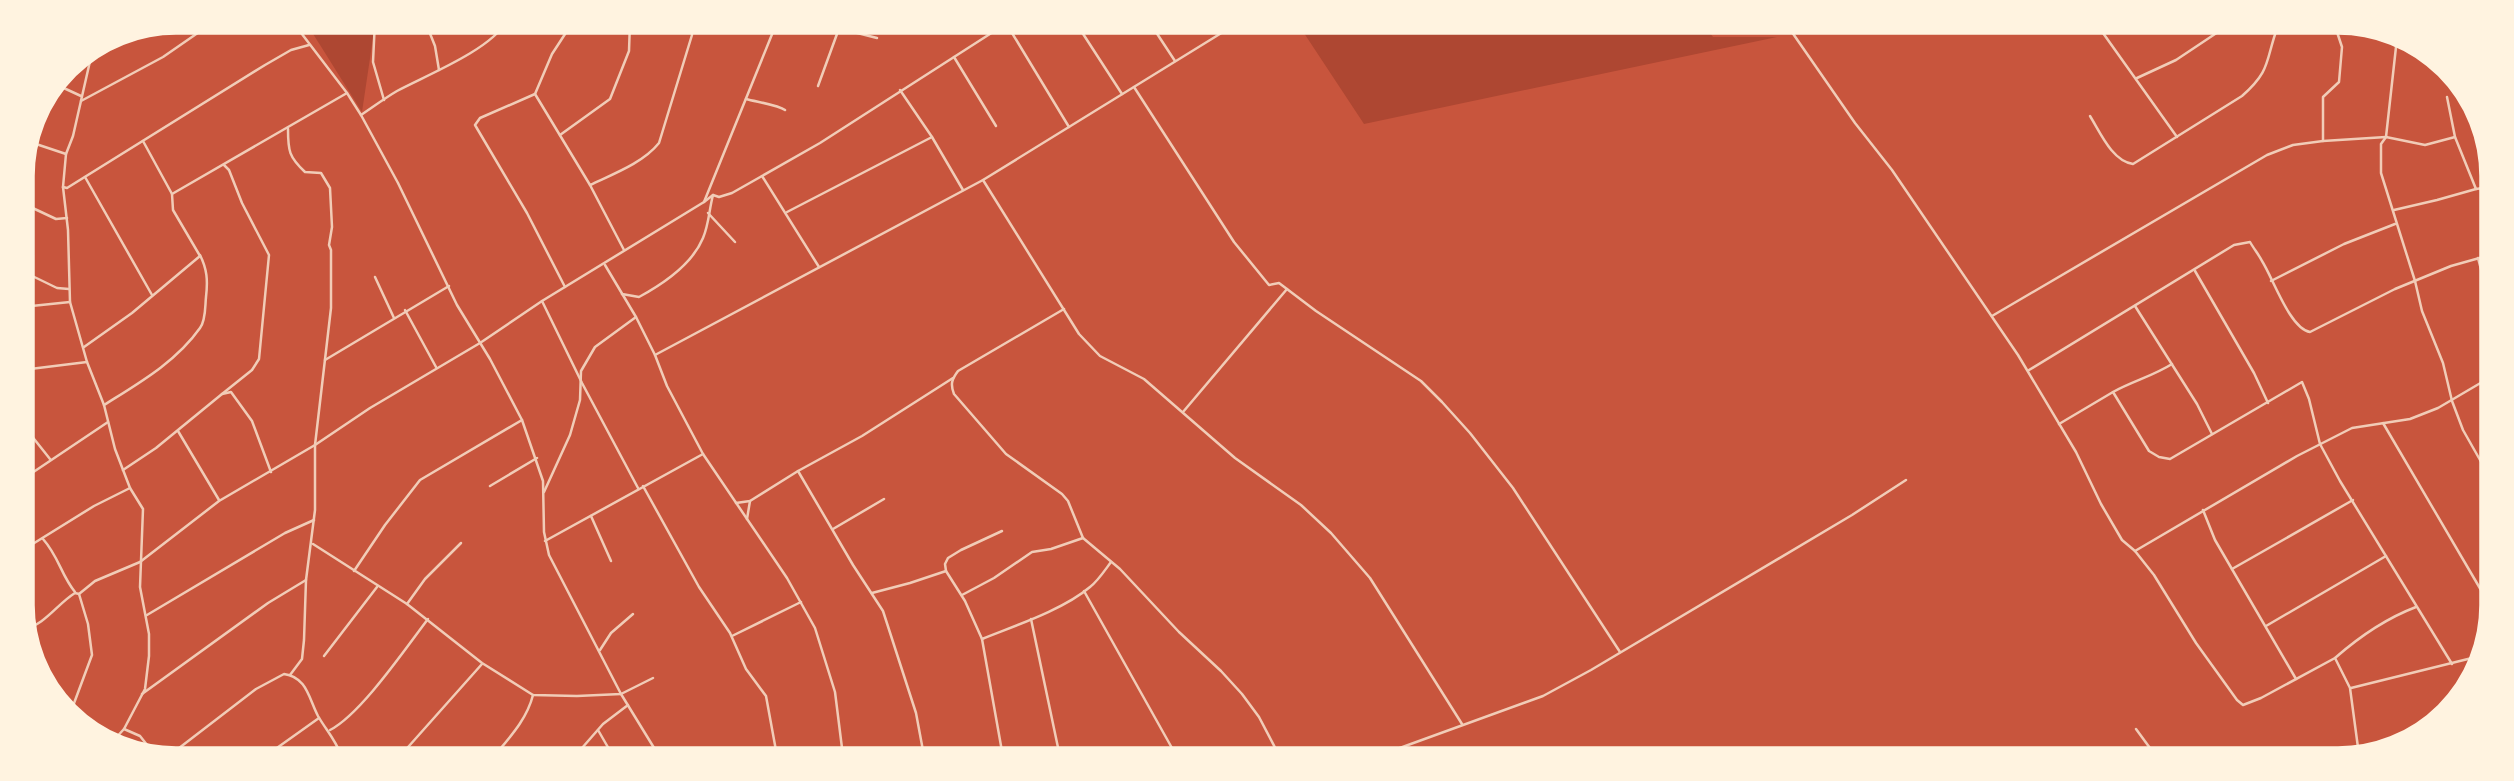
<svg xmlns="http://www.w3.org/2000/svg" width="2514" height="781" viewBox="0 0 2514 781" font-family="Roboto,sans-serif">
<rect width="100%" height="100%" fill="#c8553d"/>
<!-- green -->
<g fill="#ae4732">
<polygon points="305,21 372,21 373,38 362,112"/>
<polygon points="1298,24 1704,25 1713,37 1777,37 1364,124"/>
</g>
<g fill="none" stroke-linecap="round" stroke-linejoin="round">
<!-- minor -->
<g stroke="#f1ccb7" stroke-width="2.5">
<polyline points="292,21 347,93 361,115 398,183 457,305 490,359 522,420 543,481 544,532 549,555 621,694 659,756"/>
<polyline points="375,21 373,62 384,100"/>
<polyline points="428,22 427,26 435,46 439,70"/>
<polyline points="818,23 877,38"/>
<polyline points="982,23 989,34"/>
<polyline points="1006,23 1069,127"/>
<polyline points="1076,23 1122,94"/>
<polyline points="1150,23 1175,61"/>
<polyline points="1787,25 1855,123 1892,170 2018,355 2076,452 2101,504 2122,540 2135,551 2154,575 2196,643 2237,700 2243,705 2261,698 2335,658"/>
<polyline points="2098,26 2177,137"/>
<polyline points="2103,31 2111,26"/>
<polyline points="2397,38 2386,137 2381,144 2381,173 2415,281 2422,311 2443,363 2452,401 2463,430 2488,474"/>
<polyline points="93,48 73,136 66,154 63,187 68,230 70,302 87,362 104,405 115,449 130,488 143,509 140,587 149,634 149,656 145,689 124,729 113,741"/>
<polyline points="954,57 996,126"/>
<polyline points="2137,78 2176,60 2221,30 2222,26"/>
<polyline points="55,84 81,96"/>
<polyline points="818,86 841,23"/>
<polyline points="1134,87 1234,242 1269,285 1279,283 1316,311 1421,381 1442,402 1470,433 1513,488 1620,652"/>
<polyline points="900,90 932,137 963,190"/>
<polyline points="535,94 590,185 624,250"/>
<polyline points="2447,97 2455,137 2476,189"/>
<path d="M746,99C757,102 778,105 785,110"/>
<polyline points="81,101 163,57 215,21"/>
<path d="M361,115C373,107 385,98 397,91C427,75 490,50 506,22"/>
<path d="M2090,116C2100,132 2112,161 2133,164L2242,96C2272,70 2265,60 2278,26"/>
<path d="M288,129C288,151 289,157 305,172L321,173L330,188L332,227L329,245L331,250V308L315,445V510L306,580L304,640L302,659L290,675"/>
<polyline points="560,135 610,99 629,51 630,22"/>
<polyline points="27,141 66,154"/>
<polyline points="2323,141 2323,97 2339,82 2342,47 2335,26"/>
<polyline points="762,176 819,267"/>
<polyline points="85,177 152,295"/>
<polyline points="983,180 1079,334 1100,356 1144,379 1235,458 1301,505 1331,533 1370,578 1462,724"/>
<path d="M590,185C613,174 643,163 659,143L692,35L690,25L679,22"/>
<polyline points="63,187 67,188 265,65 291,50 309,45"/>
<polyline points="172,194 347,93"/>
<polyline points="704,202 713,195 719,197 732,193 820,143 1007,23"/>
<polyline points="22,203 56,219 67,218"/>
<polyline points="2394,210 2437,200 2476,189 2490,187"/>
<polyline points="787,212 932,137"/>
<polyline points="708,213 735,242"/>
<polyline points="2478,258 2489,300"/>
<polyline points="605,265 636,317 655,355 667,386 703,454 787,578 815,628 835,692 843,756"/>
<polyline points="22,271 57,288 69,289"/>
<polyline points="2195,271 2254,373 2268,403"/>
<polyline points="375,277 394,318"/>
<polyline points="2271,281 2344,244 2395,224"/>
<polyline points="565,287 527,213 475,125 480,118 535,94 552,54 569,28 569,22"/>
<path d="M622,294L639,297C663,284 692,265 703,238C709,224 709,210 713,195"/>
<polyline points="542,301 582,383 638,488"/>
<polyline points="2135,306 2197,404 2212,434"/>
<polyline points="22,307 70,302"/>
<path d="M1064,309L958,371C952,379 950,384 954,394L1006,454L1062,494L1068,501L1083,538L1120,569L1179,632L1221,671L1242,694L1259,717L1280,757"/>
<polyline points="405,310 436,367"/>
<polyline points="1992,316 2267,155 2293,145 2323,141 2386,137 2425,145 2455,137"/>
<polyline points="84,347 132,313 200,256 173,210 172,194 143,141"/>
<polyline points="655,355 983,180 1236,24"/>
<polyline points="325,360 449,286"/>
<polyline points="22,370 87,362"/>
<path d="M2029,370L2234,245L2250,242C2254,249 2259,255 2262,261C2273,278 2290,329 2310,332L2395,289L2451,266L2490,255"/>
<path d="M2113,392C2133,381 2153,376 2172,364"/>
<polyline points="222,394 252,370 259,359 269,255 242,203 229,170 224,165"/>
<path d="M104,405C139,383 176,362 200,328C206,320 205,306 206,297C208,280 207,269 200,255"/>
<polyline points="1183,412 1287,289"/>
<polyline points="2383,423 2488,602"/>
<polyline points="2059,424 2113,392 2149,451 2159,457 2170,459 2302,382 2309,399 2320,444 2340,481 2452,664"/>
<polyline points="23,425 50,459"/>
<polyline points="178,431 219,500"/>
<polyline points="123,470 156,448 222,394 231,392 252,421 271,472"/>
<polyline points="798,471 853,565 883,611 916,713 924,756"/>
<polyline points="23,479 108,422"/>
<polyline points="490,486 537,458"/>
<polyline points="643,486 699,587 730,633 746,669 766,696 777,756"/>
<polyline points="544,492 570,435 580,400 581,371 595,347 636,317"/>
<polyline points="736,503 750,501 798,471 862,436 953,378"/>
<polyline points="2203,510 2215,540 2296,679"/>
<polyline points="591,516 611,561"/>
<polyline points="747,519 750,501"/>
<polyline points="833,529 884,499"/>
<polyline points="1002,531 961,550 948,558 945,564 946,571 965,601 982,639 1003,757"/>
<path d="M43,539C59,557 61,575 75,592"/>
<polyline points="545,541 703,454"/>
<polyline points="313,544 407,604 482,663 533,695 577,696 621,694 653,678"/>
<polyline points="23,550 94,506 130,488"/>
<polyline points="2135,551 2297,456 2352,428 2410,419 2438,408 2489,378"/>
<polyline points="2232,569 2353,500"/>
<polyline points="354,571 385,525 420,480 522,420"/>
<polyline points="1084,591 1177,757"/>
<polyline points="872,593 910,583 946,571"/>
<polyline points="962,595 994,578 1032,552 1051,549 1083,538"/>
<polyline points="407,604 425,579 461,543"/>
<polyline points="147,615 285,533 314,520"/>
<polyline points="1031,619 1060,757"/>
<polyline points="2266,626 2386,556"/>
<path d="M24,629C45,625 57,604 75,593L79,594L95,581L140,562L219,501L315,445L370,408L480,343L542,301L704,202L777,22"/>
<polyline points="24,632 30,633 30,646"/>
<polyline points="732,636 801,602"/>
<path d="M982,639C1014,626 1063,610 1090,587C1098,581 1105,570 1111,562"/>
<polyline points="600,650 611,633 633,614"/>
<polyline points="324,656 377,587"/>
<polyline points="2351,688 2480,656"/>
<polyline points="142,694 268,603 306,580"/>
<polyline points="70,714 92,655 88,624 79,594"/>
<polyline points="124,729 140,736 155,755"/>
<polyline points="2136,729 2158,759"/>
<path d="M330,730C361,714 405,649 428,619"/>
<polyline points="598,730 613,756"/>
<path d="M170,755L256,689L284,674C307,677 309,699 318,716C326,730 335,739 341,755"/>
<polyline points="267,755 319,718"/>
<polyline points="401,755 482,664"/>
<path d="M495,755C510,737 527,719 533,695"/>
<path d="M2359,755L2350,688L2335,658C2359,637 2387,618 2416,607"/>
<polyline points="575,756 603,724 628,705"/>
<polyline points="2292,756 2293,760"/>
<polyline points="1375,757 1543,696 1591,670 1852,515 1906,480"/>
</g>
</g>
<!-- crop -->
<path d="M0 0H2514V781H0ZM176 33H2338A143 143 0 0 1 2481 176V605A143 143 0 0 1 2338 748H176A143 143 0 0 1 33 605V176A143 143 0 0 1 176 33Z" fill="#fff3e0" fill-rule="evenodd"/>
<path fill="none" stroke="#fff3e0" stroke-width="3.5" d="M176 33H2338A143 143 0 0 1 2481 176V605A143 143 0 0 1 2338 748H176A143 143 0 0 1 33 605V176A143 143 0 0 1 176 33Z"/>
</svg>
